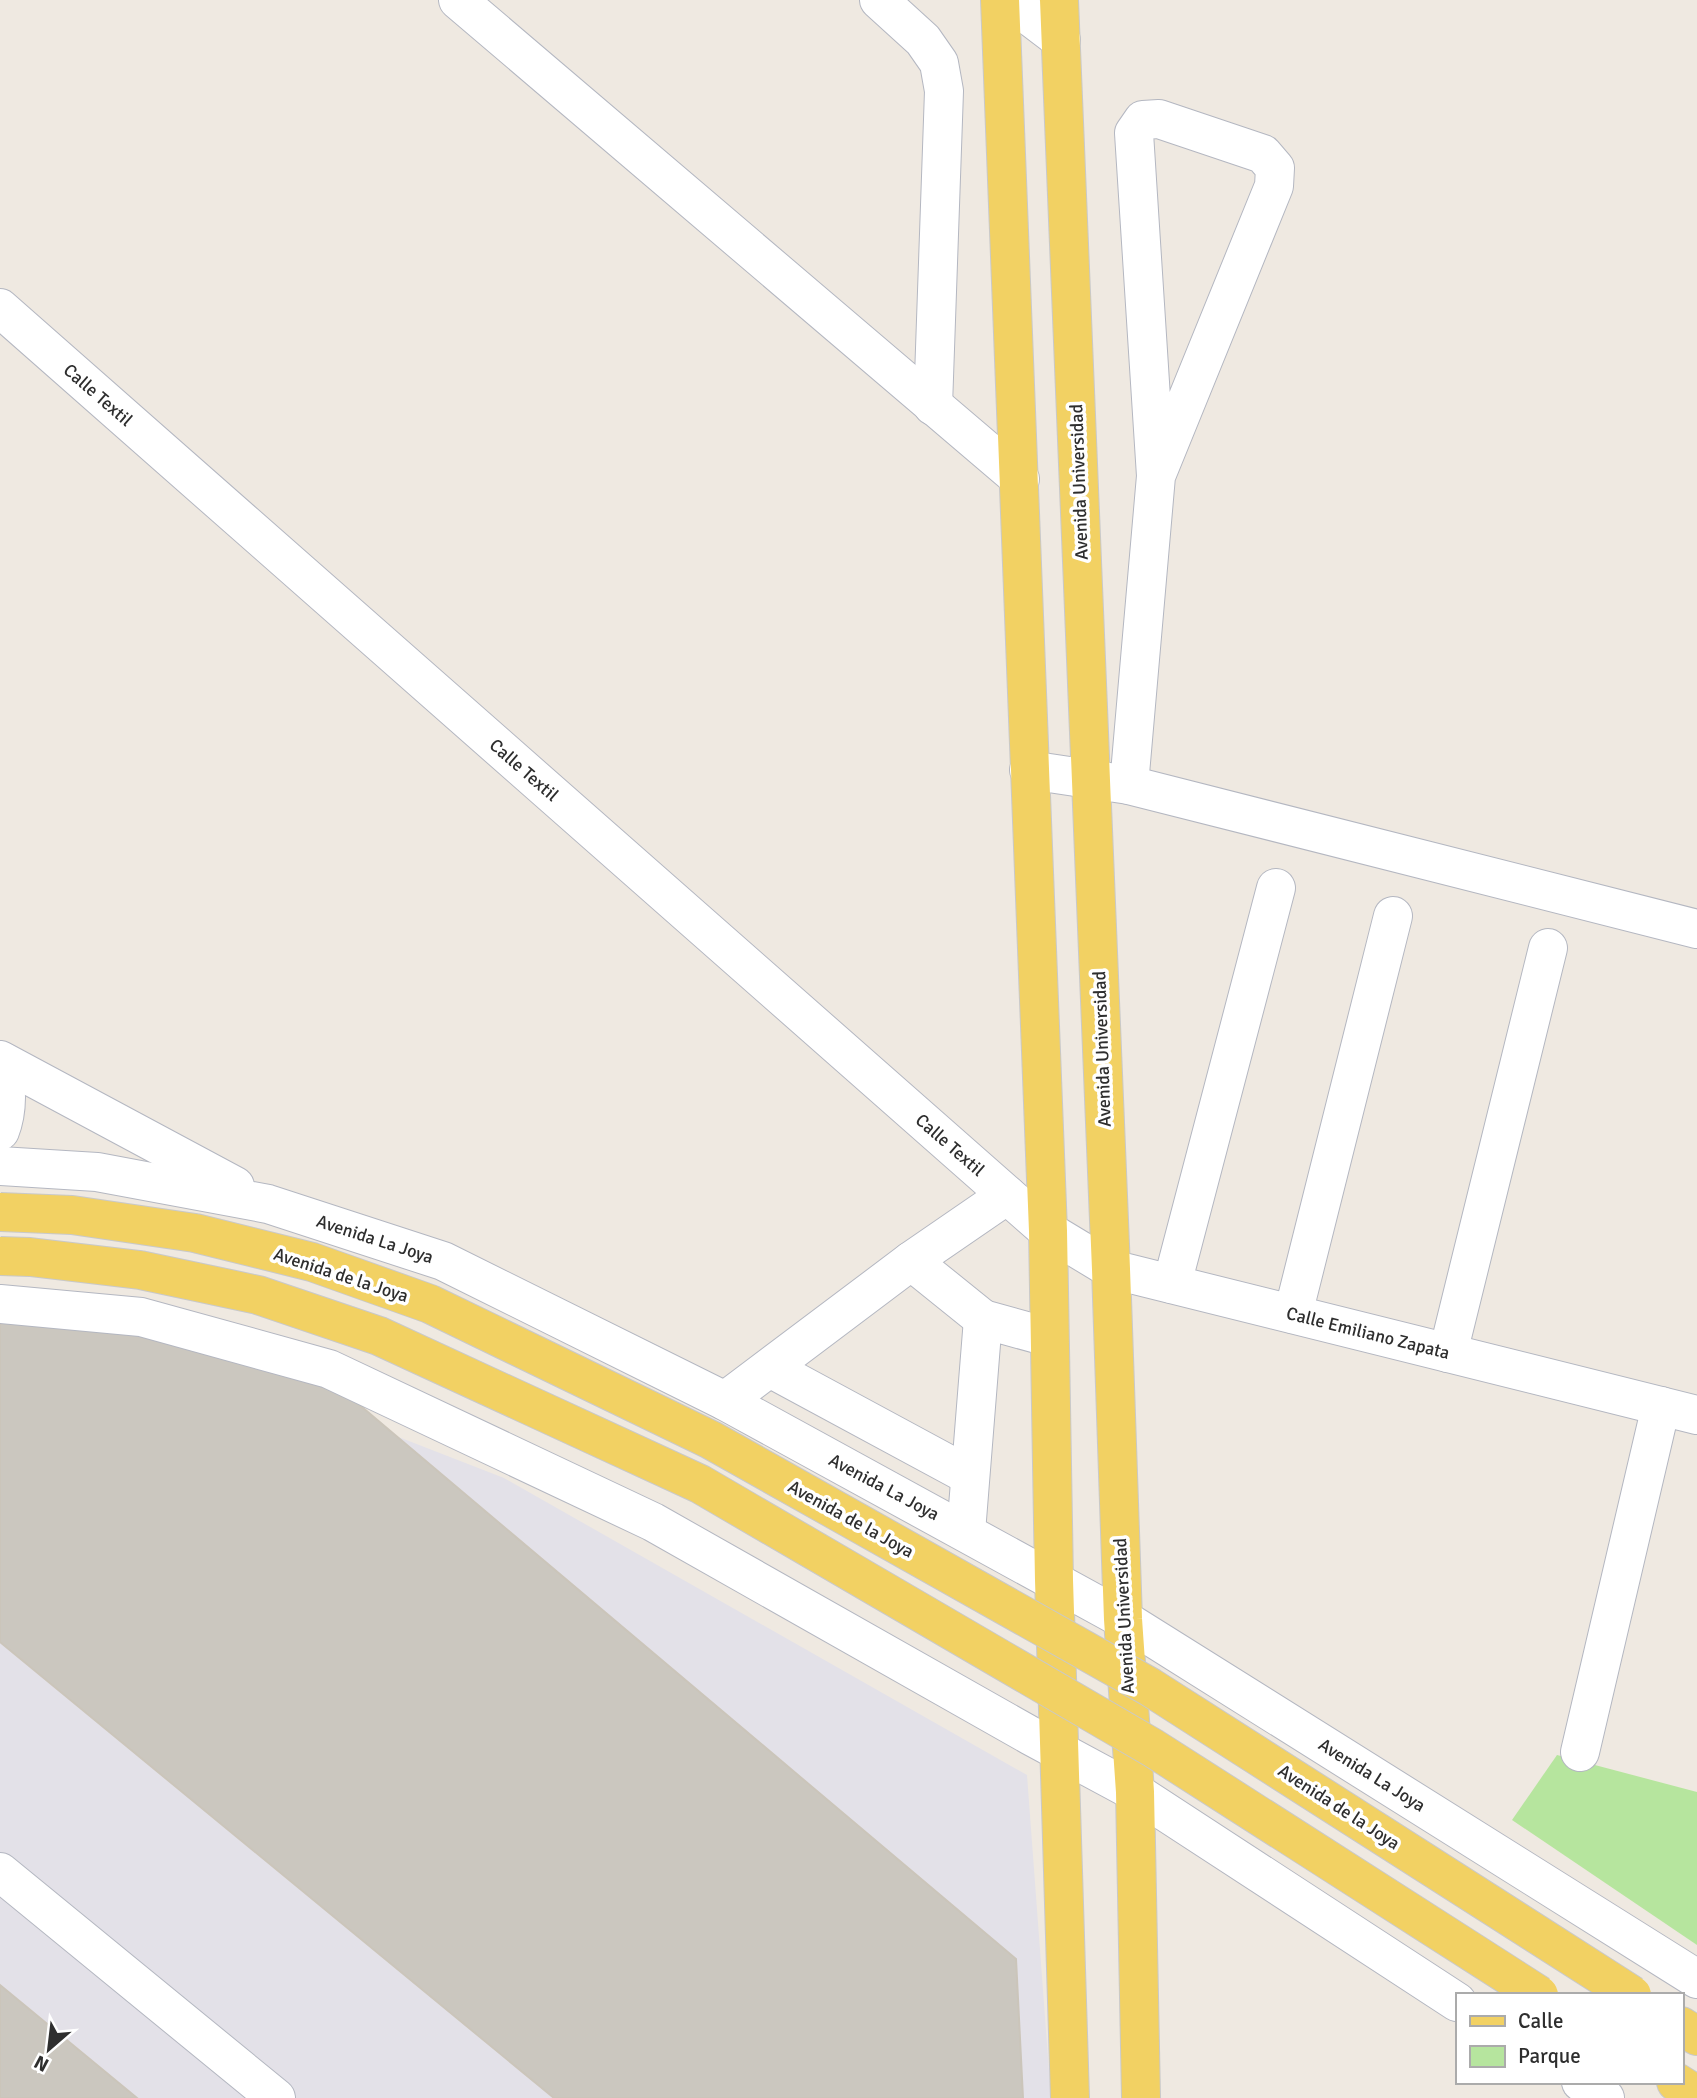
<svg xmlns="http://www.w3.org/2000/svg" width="1697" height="2098" viewBox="0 0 1697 2098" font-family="Signika,sans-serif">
<rect width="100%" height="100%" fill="#efe9e1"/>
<!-- industrial -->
<polygon fill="#e3e1e8" points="0,1324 175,1350 504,1478 1027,1775 1051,2098 0,2098"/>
<!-- green -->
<polygon fill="#b6e59e" points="1557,1755 1697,1792 1697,1945 1512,1820"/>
<!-- building -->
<g fill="#cbc7bf" stroke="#cbc5ba" stroke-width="2">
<polygon points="0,1312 150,1324 331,1381 1016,1959 1023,2098 554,2098 0,1642"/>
<polygon points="0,1985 137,2098 0,2098"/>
</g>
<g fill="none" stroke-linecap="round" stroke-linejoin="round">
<defs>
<g id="minor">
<polyline points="458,0 1020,479"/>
<polyline points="879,0 923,40 939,63 944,91 933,406"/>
<polyline points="1008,0 1061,40"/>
<polyline points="0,308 1048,1231 1111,1269 1697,1415"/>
<polyline points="1029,770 1129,785 1697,929"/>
<polyline points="1129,785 1156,476 1134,133 1143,120 1159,119 1263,154 1275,168 1274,186 1156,476"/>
<polyline points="0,1060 235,1186"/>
<path d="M0,1131C9,1108 6,1086 3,1062"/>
<polyline points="0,1166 97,1172 268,1204 443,1261 725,1401 1123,1619 1697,1979"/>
<polyline points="911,1261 983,1319"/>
<polyline points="1172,1284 1276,888"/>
<polyline points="0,1304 141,1317 329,1369 653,1522 1031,1736 1135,1792 1457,2002"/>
<polyline points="1293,1314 1393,916"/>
<polyline points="1448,1353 1548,948"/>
<polyline points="770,1368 970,1476"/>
<polyline points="725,1401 911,1261 1007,1195"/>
<polyline points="966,1532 983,1319 1048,1337"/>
<polyline points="1580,1752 1661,1406"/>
<polyline points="0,1872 276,2098"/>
<polyline points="1581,2082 1605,2098"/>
</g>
<g id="major">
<polyline points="1000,0 1048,1231 1054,1580 1070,2098"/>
<polyline points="1059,0 1111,1269 1123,1619 1135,1792 1141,2098"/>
<polyline points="1681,2026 1697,2036"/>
<polyline points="1676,2082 1697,2095"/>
</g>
</defs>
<!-- minor casing -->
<use href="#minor" stroke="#b4b7c1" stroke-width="40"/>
<!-- major casing -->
<use href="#major" stroke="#c9c9c9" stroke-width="40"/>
<!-- minor -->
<use href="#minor" stroke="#fff" stroke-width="38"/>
<!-- major -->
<use href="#major" stroke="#f2d163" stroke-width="38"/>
<defs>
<g id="major-bridge">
<polyline points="0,1212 72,1215 195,1233 312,1262 430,1304 711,1440 1150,1687 1632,1995"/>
<polyline points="0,1256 30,1257 140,1270 258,1295 379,1336 700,1484 1153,1748 1539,1995"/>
</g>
</defs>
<!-- major-bridge casing -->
<use href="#major-bridge" stroke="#c9c9c9" stroke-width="40" stroke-linecap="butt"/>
<!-- major-bridge -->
<use href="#major-bridge" stroke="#f2d163" stroke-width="38"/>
</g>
<g text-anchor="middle" stroke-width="7" stroke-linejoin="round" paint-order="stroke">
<!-- street labels -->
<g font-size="18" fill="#2e2e2e" stroke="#fff">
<text transform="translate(98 395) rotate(41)" y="6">Calle Textil</text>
<text transform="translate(1079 482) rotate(-92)" y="6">Avenida Universidad</text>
<text transform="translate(524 770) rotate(41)" y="6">Calle Textil</text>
<text transform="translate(1102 1049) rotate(-92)" y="6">Avenida Universidad</text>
<text transform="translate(950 1145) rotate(41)" y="6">Calle Textil</text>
<text transform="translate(375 1239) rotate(18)" y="6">Avenida La Joya</text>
<text transform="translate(341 1275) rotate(18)" y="6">Avenida de la Joya</text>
<text transform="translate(1368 1333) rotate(14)" y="6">Calle Emiliano Zapata</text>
<text transform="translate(884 1487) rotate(28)" y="6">Avenida La Joya</text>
<text transform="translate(851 1519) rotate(29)" y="6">Avenida de la Joya</text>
<text transform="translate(1124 1616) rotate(-93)" y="6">Avenida Universidad</text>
<text transform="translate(1372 1775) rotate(32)" y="6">Avenida La Joya</text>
<text transform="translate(1339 1807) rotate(33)" y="6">Avenida de la Joya</text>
</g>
</g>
<!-- legend -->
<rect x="1456" y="1993" width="228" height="91" fill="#ffffff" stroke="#ababab" stroke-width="2"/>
<rect x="1470" y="2016" width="35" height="10" fill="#f2d163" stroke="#ababab" stroke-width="2"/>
<text x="1518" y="2028" font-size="21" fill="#2e2e2e">Calle</text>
<rect x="1470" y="2046" width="35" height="21" fill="#b6e59e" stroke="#ababab" stroke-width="2"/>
<text x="1518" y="2063" font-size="21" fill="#2e2e2e">Parque</text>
<!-- north arrow -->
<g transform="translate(49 2049) rotate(208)" stroke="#ffffff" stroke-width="5" paint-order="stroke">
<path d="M0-5L12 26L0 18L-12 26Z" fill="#2e2e2e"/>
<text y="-10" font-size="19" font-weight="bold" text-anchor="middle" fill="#2e2e2e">N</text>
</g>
</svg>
